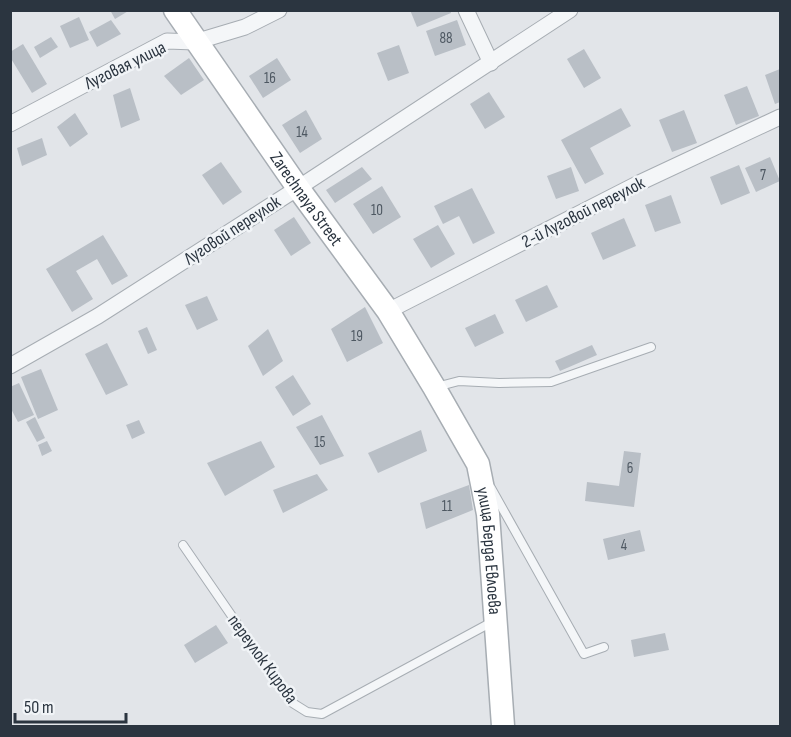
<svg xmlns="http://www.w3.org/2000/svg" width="791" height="737" viewBox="0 0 791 737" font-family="'Sofia Sans Condensed',sans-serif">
<rect width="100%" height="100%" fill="#e2e5e9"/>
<!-- building -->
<g fill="#b9bfc6">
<polygon points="110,10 130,10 115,19"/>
<polygon points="410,10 450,10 451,13 417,27"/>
<polygon points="79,17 89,40 70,48 60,26"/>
<polygon points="111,20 121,34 97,47 89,32"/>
<polygon points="457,20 466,45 435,56 426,31"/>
<polygon points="51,37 58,47 40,58 34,47"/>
<polygon points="23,44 47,84 32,93 10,57 10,52"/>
<polygon points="399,45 409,73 388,81 377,53"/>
<polygon points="584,49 601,78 584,88 567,59"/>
<polygon points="189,58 204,80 181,95 164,76"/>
<polygon points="277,58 291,80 263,98 249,76"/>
<polygon points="780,69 780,102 775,104 765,75"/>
<polygon points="747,86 759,116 736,125 724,95"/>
<polygon points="130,88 140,120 121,128 113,95"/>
<polygon points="489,92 505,117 485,129 470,104"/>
<polygon points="621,108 631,126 590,148 604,174 585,184 561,140"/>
<polygon points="306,110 322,139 300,153 282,125"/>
<polygon points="684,110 697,143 672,152 659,120"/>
<polygon points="75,113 88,134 70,147 57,127"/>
<polygon points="42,138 47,155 22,166 17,148"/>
<polygon points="770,157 780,181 756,192 745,168"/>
<polygon points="221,162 242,192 223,205 202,175"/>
<polygon points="739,165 750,193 721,205 710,177"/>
<polygon points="362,167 372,179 335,203 326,190"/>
<polygon points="571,167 579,191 556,199 547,176"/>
<polygon points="382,186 401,217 373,234 353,204"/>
<polygon points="472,188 495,233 473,244 459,216 443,224 434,206"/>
<polygon points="671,195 681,223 655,232 645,205"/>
<polygon points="294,217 311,243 291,256 274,230"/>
<polygon points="624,218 636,246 603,260 591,233"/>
<polygon points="438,225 455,254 431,268 413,239"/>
<polygon points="103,235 128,276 112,285 97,259 76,271 93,299 72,312 46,269"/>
<polygon points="547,285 558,307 526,322 515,300"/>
<polygon points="207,296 218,320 197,330 185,305"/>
<polygon points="365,307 383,343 347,362 331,329"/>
<polygon points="495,314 504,333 475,347 465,328"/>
<polygon points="147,327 157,350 148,354 138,331"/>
<polygon points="268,329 283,361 263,376 248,346"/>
<polygon points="107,343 128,385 106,395 85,354"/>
<polygon points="592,345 597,355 560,371 555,361"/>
<polygon points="41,369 58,410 38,419 21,377"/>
<polygon points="293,375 311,404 293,416 275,387"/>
<polygon points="19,383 34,415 18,422 10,407 10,387"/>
<polygon points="322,415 344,456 320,465 296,427"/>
<polygon points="35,417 45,438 37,442 26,422"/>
<polygon points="139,420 145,433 132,439 126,425"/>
<polygon points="421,430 427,451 378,473 368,453"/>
<polygon points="47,441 52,451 42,456 38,445"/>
<polygon points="261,441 275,467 225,496 207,463"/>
<polygon points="624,451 641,453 634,507 585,501 587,482 619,486"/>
<polygon points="317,474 328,490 283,513 273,490"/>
<polygon points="469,485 473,510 426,529 420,503"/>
<polygon points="640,530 645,551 608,560 603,539"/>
<polygon points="216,625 228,643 195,663 184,645"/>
<polygon points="665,633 669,650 634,657 631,640"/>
</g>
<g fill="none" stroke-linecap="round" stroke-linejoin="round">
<defs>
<g id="lane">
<polyline points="436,387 459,381 499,383 551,382 651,347"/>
<polyline points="491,488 584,654 604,647"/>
<polyline points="183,545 291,702 307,712 322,714 492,622"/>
</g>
<g id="street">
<polyline points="466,10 491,63"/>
<polyline points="10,124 167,41 195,42 245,27 279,10"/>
<polyline points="388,311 639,183 780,117"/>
<polyline points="10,366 98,316 298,188 570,10"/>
</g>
<g id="secondary">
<path id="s1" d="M175,10L298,188L388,311L434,387L478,464L488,514L503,726"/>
</g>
</defs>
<!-- lane casing -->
<use href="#lane" stroke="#a7adb3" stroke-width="10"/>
<!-- street casing -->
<use href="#street" stroke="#a7adb3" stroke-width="17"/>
<!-- secondary casing -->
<use href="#secondary" stroke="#a7adb3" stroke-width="25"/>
<!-- lane -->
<use href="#lane" stroke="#f4f6f8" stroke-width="8"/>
<!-- street -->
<use href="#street" stroke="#f4f6f8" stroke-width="15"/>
<!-- secondary -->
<use href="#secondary" stroke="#fff" stroke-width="22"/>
</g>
<g text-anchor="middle" stroke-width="5" stroke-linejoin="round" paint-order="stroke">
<!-- number labels -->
<g font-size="15" fill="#4e5862">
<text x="446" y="43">88</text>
<text x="270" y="83">16</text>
<text x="302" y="137">14</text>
<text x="763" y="180">7</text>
<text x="377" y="215">10</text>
<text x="357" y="341">19</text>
<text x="320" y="447">15</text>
<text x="630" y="473">6</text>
<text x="447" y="511">11</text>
<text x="624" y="550">4</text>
</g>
<!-- street labels -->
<g font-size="18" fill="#2b3540" stroke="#f1f4f7">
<text transform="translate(125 65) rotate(-26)" y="6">Луговая улица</text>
<text dy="6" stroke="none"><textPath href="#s1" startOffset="230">Zarechnaya Street</textPath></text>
<text transform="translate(583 212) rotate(-27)" y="6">2-й Луговой переулок</text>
<text transform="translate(232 230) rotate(-33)" y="6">Луговой переулок</text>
<text dy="6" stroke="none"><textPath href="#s1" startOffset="634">улица Берда Евлоева</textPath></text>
<text transform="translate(263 659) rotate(54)" y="6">переулок Кирова</text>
</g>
</g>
<!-- border -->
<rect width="791" height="737" fill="none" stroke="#2b3540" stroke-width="24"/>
<!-- scale -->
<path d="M15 713v9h111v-9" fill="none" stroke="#2b3540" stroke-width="3"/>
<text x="24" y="713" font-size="18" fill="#2b3540" stroke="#f1f4f7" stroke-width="4.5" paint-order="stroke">50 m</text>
</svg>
